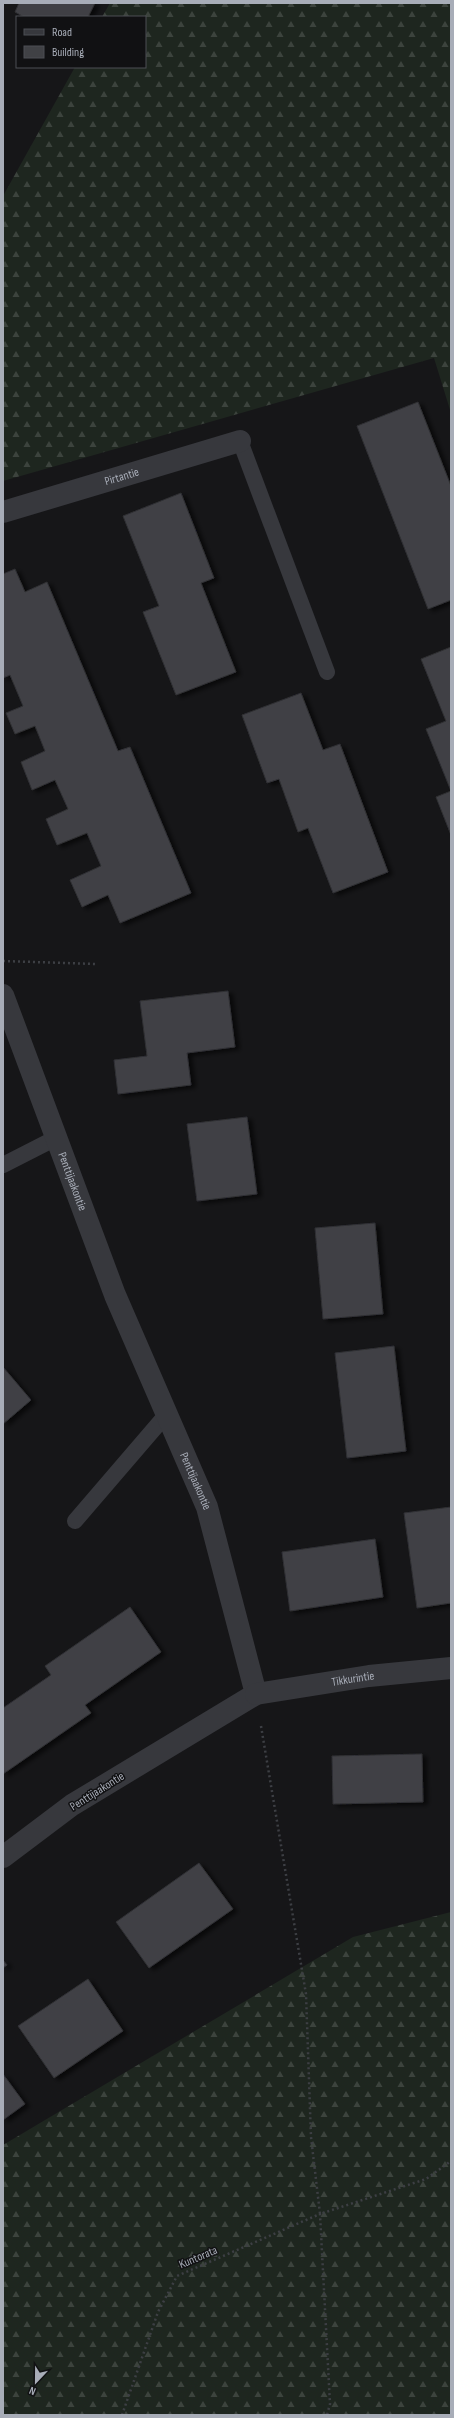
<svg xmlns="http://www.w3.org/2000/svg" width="454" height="2418" viewBox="0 0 454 2418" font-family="'Sofia Sans Condensed',sans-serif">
<defs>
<pattern id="forest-firs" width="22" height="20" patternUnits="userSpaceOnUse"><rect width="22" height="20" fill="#1e261f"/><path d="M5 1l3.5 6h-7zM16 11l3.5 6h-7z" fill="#3c433d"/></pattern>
<filter id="shadow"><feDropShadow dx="4.5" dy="2.5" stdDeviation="2" flood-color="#0009"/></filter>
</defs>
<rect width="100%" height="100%" fill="#161618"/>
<!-- forest -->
<g fill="url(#forest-firs)">
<polygon points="110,3 451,3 451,413 434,358 3,481 3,196 75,67 145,67 145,17 102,17"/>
<polygon points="451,1912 451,2415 3,2415 3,2145 353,1937"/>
</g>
<!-- building -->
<g fill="#404145" stroke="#303034" filter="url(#shadow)">
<polygon points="19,3 95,3 88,17 24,17 15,12"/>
<polygon points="418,402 451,486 451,600 428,609 357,426"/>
<polygon points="181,493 214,578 201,583 236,672 176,695 143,612 159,606 123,516"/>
<polygon points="15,569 25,592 47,582 118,751 130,747 191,893 120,923 108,895 82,907 70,880 101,866 87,833 57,845 46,819 68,809 55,780 32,790 21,762 45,751 35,726 15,734 6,713 23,706 10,675 3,678 3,574"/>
<polygon points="451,647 451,835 436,797 451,791 426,729 446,721 421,659"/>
<polygon points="301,693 323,750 340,744 388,872 333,893 308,828 298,832 279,779 267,783 242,715"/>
<polygon points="228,991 235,1047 187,1053 191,1085 118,1094 114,1060 147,1056 140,1001"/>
<polygon points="247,1117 257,1194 197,1201 187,1124"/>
<polygon points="375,1223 383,1314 323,1319 315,1228"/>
<polygon points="394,1346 406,1451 347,1458 335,1353"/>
<polygon points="3,1367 31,1400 3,1424"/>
<polygon points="451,1507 451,1603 417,1608 404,1513"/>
<polygon points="375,1539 383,1597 290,1611 282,1552"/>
<polygon points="130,1607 161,1652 85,1705 91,1713 3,1774 3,1708 51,1675 45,1666"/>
<polygon points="422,1754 423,1802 333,1804 332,1756"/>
<polygon points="199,1863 233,1909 149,1968 116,1922"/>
<polygon points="3,1960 7,1965 3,1968"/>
<polygon points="88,1979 123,2031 54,2078 18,2026"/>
<polygon points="3,2074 25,2104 3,2120"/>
</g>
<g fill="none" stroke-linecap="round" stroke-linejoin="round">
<!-- path -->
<g stroke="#3d3f44" stroke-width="2.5" stroke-dasharray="2 3" stroke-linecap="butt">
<polyline points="3,961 96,964"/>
<polyline points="261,1726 306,1994 311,2137 320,2214 426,2179 451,2161"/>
<polyline points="122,2415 158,2312 177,2276 320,2214 330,2404 327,2415"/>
</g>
<!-- lane -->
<g stroke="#37383d" stroke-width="16">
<polyline points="240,441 327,672"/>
<polyline points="3,1165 56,1138"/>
<polyline points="75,1521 166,1415"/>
</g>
<!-- street -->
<g stroke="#37383d" stroke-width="22">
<path id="s1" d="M3,512L240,441"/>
<path id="s2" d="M3,995L115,1295L207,1507L256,1694L72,1805L3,1857"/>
<path id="s3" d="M256,1694L369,1676L451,1668"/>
</g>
</g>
<g text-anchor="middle" stroke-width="3" stroke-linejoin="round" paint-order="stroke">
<!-- street labels -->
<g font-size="12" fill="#a8adb8" stroke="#111113">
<text dy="4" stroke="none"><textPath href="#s1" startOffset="124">Pirtantie</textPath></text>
<text dy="4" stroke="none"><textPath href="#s2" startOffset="199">Penttijaakontie</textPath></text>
<text dy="4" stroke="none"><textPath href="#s2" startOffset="523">Penttijaakontie</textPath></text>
<text dy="4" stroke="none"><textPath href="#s3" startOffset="98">Tikkurintie</textPath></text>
<text transform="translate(97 1791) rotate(-32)" y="4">Penttijaakontie</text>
<text transform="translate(198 2257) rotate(-23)" y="4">Kuntorata</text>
</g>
</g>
<!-- border -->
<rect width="454" height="2418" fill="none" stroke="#a8adb8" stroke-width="8"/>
<!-- legend -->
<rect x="16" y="16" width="130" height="52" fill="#111113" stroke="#4d4f55"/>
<rect x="24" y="29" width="20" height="6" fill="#37383d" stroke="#4d4f55"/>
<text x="52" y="36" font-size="12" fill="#a8adb8">Road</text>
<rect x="24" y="46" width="20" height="12" fill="#404145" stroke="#4d4f55"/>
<text x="52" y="56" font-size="12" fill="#a8adb8">Building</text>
<!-- north arrow -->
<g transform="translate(36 2382) rotate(202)" stroke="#111113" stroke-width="3" paint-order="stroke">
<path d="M0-3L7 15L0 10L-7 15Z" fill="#a8adb8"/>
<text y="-6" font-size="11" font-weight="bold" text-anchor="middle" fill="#a8adb8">N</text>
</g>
</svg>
